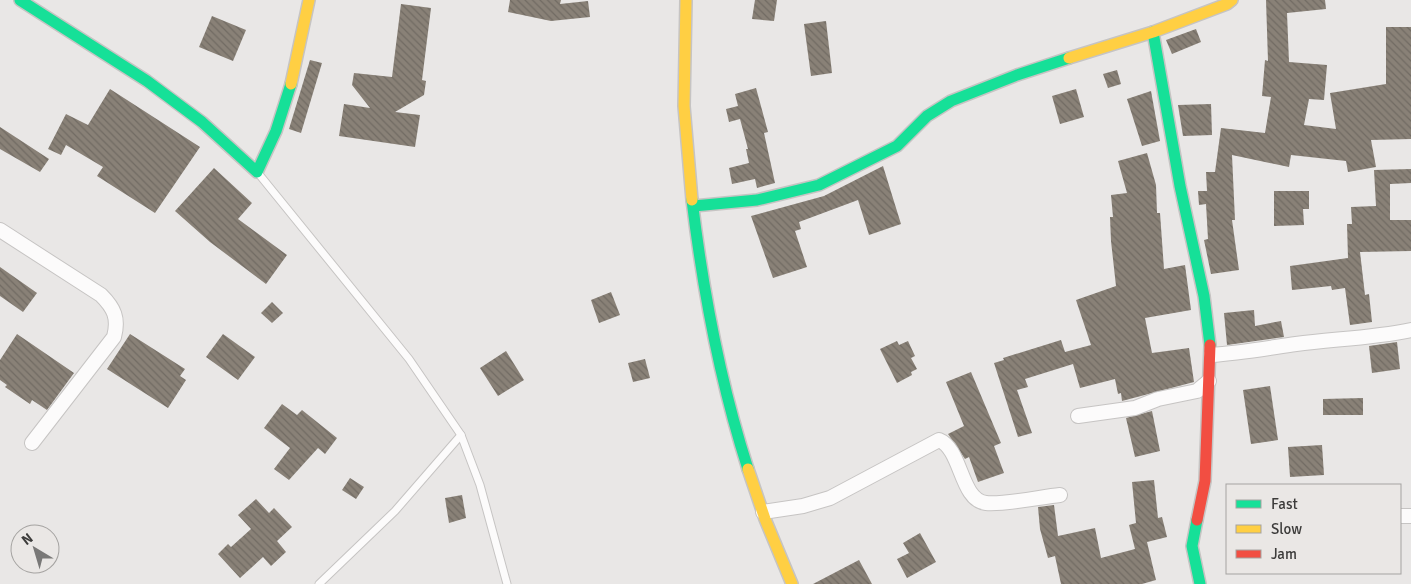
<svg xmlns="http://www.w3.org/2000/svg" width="1411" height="584" viewBox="0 0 1411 584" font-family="Signika,sans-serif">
<defs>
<pattern id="building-back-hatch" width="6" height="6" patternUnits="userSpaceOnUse" patternTransform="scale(1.25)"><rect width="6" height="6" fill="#898177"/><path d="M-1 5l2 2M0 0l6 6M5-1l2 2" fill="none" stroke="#716b63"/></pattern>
</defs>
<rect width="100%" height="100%" fill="#e9e7e6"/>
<!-- building -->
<g fill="url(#building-back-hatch)">
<polygon points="510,0 561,0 560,4 588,1 590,17 551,21 508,12"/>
<polygon points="755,0 777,0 774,21 752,19"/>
<polygon points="1266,0 1325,0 1326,9 1287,13 1289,62 1327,65 1324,100 1309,99 1304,125 1336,129 1330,93 1386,84 1386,27 1411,27 1411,139 1371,140 1376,167 1348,172 1346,161 1291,155 1289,167 1232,155 1235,220 1232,220 1239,270 1211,274 1204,240 1208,239 1206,204 1199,205 1198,191 1207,191 1206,172 1215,172 1221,128 1265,133 1271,97 1262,96 1265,60 1268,61"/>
<polygon points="401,4 431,8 422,80 426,81 424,95 395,112 420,115 415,147 339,136 344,104 370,108 352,85 354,73 392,77"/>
<polygon points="212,16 246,30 233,61 199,47"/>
<polygon points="826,21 832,73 811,76 804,24"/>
<polygon points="1196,29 1201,42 1172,54 1166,40"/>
<polygon points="310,60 322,63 301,133 289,129"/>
<polygon points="1117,70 1121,84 1108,88 1103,74"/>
<polygon points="756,88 768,132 764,133 775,183 757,188 755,179 732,184 729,168 749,163 746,149 748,149 740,119 729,122 726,109 738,106 735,94"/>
<polygon points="110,89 200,147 155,213 97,176 103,167 66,145 61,155 48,149 66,114 88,125"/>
<polygon points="1076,89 1084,117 1060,124 1052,96"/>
<polygon points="1151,91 1160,141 1142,146 1127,99"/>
<polygon points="1211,104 1212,135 1183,136 1178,105"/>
<polygon points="0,127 49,159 40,172 0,149"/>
<polygon points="1147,153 1156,185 1157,213 1160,213 1164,269 1185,265 1191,310 1145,318 1152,353 1189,348 1194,382 1122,401 1121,393 1118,394 1115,379 1080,388 1073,364 1025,379 1028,387 1017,390 1032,433 1018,437 994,363 1004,360 1003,358 1061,340 1065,352 1091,345 1076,300 1116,286 1111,241 1110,217 1113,217 1111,195 1127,193 1118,161"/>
<polygon points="883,166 901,224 869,235 858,200 799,222 801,229 795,231 807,267 773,278 751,216 824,196"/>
<polygon points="214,168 252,203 238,219 287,255 266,284 210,242 175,211"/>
<polygon points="1411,169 1411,183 1390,184 1390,220 1411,220 1411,251 1360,252 1365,295 1369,294 1372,322 1350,325 1345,288 1332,290 1331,286 1292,290 1290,266 1348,258 1347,224 1352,224 1351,207 1376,206 1374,170"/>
<polygon points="1274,191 1309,191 1309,209 1303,209 1304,225 1274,226"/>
<polygon points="0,267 37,293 23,312 0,296"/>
<polygon points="611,292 620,315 599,323 591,300"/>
<polygon points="272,302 283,313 272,323 261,313"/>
<polygon points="1254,310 1255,326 1281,321 1284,337 1227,345 1224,313"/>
<polygon points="17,334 74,373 47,410 32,400 30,404 5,387 7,385 0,380 0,360"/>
<polygon points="130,334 185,369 180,376 186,380 168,408 107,369"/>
<polygon points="223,334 255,357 238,380 206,357"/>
<polygon points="897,341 899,345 908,341 915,356 911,358 917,369 911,372 912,375 897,383 880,349"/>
<polygon points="1397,342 1400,369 1372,373 1369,346"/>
<polygon points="506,351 524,380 498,396 480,368"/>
<polygon points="645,359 650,378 633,382 628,363"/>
<polygon points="971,372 1001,443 994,446 1004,473 978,482 969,457 965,459 948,434 964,426 946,382"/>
<polygon points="1270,386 1278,440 1251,444 1243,390"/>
<polygon points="1363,398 1363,415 1323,415 1323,399"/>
<polygon points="282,404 297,415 302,410 337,438 325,454 318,448 289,480 274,469 290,448 264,428"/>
<polygon points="1152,411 1160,451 1135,457 1126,418"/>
<polygon points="1322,445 1324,475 1290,477 1288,447"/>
<polygon points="350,478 364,487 356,499 342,490"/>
<polygon points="1154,480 1158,518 1162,517 1167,537 1147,542 1156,580 1142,584 1061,584 1055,556 1048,558 1040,529 1038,507 1054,505 1058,536 1095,528 1101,558 1135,549 1129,525 1136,523 1132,482"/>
<polygon points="462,495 466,518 449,523 445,498"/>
<polygon points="256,499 269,513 274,508 292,527 277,541 286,552 271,566 263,557 240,578 218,554 228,544 231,547 251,529 238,515"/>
<polygon points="920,533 936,562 907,578 897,559 909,553 903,543"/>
<polygon points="859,560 872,584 813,584"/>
</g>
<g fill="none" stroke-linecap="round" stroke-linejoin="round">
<defs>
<g id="lane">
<polyline points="258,173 409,359 461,435 480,485 507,584"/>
<polyline points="319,584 395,511 461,435"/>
</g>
<g id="street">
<path d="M0,230L101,295C114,308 119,318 114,337L32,443"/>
<path d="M1211,355C1240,353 1268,348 1296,344C1334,339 1373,338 1411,330"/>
<polyline points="1078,416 1135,408 1158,399 1197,391 1209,381"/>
<path d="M763,512L803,506L830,498L939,440C962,449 960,500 986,503C1003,505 1041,497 1060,495"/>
<polyline points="1400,516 1411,516"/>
</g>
<g id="fast">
<polyline points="20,0 147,81 202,122 257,172 276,131 291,84"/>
<polyline points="1153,32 1180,186 1204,296 1210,345"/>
<path d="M692,200C703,291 720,382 748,469"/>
<polyline points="694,206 757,200 819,185 897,146 927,116 951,101 1017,75 1069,58"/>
<polyline points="1197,520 1192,546 1200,584"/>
</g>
<g id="slow">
<polyline points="686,0 684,106 692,200"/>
<polyline points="1069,58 1153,32 1227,4 1232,0"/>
<polyline points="291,84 309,0"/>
<polyline points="748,469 765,519 792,584"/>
</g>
<polyline id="jam" points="1197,520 1205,481 1210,345"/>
</defs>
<!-- lane casing -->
<use href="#lane" stroke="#c6c4c3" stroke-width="9"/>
<!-- street casing -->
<use href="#street" stroke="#c6c4c3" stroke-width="16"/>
<!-- fast casing -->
<use href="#fast" stroke="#c6c4c3" stroke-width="14"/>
<!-- slow casing -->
<use href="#slow" stroke="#c6c4c3" stroke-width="14"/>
<!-- jam casing -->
<use href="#jam" stroke="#c6c4c3" stroke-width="14"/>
<!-- lane -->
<use href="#lane" stroke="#fcfbfb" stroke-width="7"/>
<!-- street -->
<use href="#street" stroke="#fcfbfb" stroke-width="14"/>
<!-- fast -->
<use href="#fast" stroke="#16e098" stroke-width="11"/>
<!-- slow -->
<use href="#slow" stroke="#ffcf43" stroke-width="11"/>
<!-- jam -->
<use href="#jam" stroke="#f24e42" stroke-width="11"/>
</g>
<!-- legend -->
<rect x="1226" y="484" width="175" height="90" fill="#eae7e5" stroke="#a5a3a1"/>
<rect x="1236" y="500" width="25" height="8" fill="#16e098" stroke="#a5a3a1"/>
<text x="1271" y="509" font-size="15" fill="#3d3c3b">Fast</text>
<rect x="1236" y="525" width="25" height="8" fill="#ffcf43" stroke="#a5a3a1"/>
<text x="1271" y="534" font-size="15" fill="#3d3c3b">Slow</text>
<rect x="1236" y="550" width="25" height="8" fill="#f24e42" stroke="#a5a3a1"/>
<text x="1271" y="559" font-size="15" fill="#3d3c3b">Jam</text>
<!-- north arrow -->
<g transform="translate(35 549) rotate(322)"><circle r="24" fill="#eae7e5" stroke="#a5a3a1"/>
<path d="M0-4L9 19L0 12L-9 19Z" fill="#797877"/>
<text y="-8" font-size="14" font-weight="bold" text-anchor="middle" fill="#3d3c3b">N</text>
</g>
</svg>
